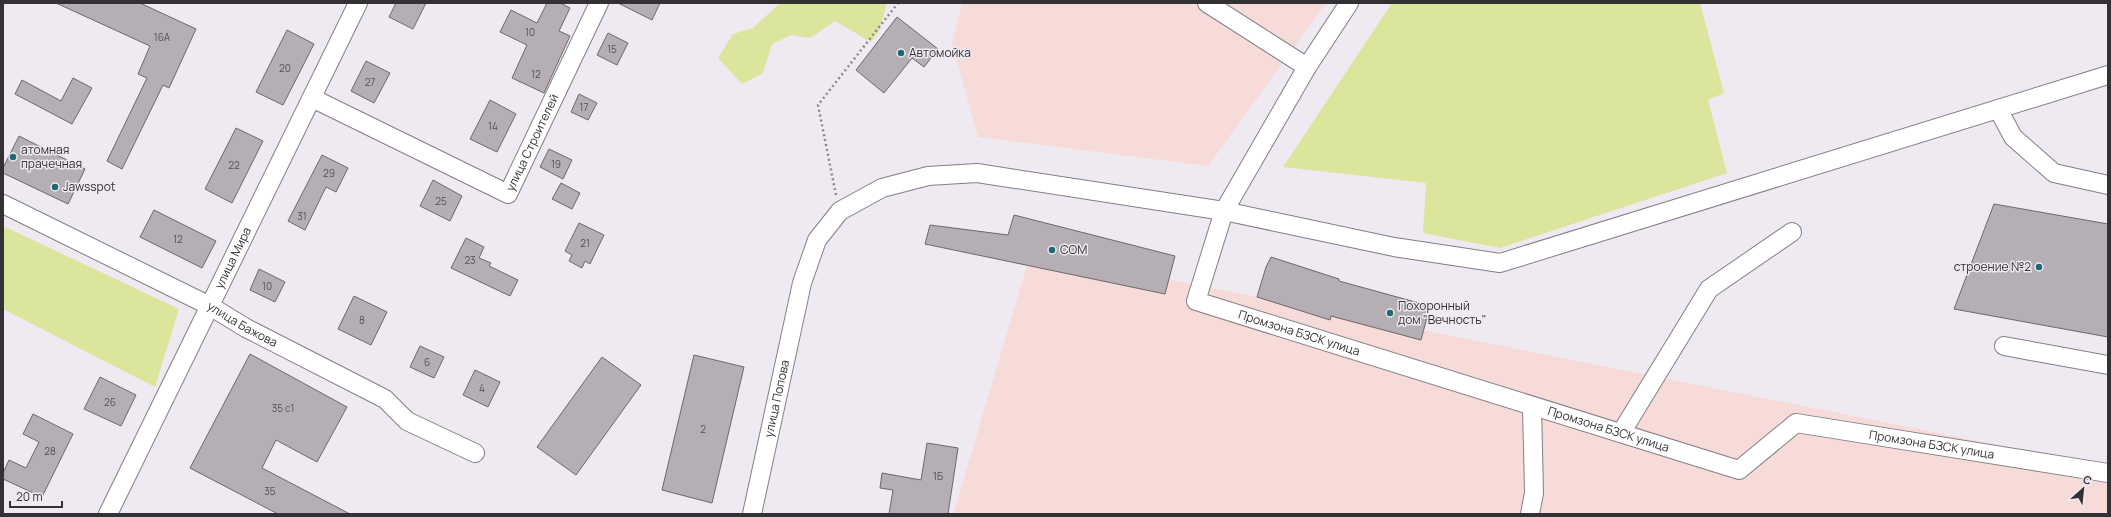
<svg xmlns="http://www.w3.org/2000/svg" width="2111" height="517" viewBox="0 0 2111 517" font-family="Manrope,sans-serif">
<rect width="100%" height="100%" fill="#efe9f2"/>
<!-- industrial -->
<g fill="#f6dbd8">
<polygon points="962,3 1326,3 1208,166 978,137 952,43"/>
<polygon points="1031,252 2108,467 2108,514 961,514 954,512"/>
</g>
<!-- green -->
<g fill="#dbe59c">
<polygon points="780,3 887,3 879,31 871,42 835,21 810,38 791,35 772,44 763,73 742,84 718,58 733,34 753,28"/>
<polygon points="1392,3 1700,3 1724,93 1708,100 1727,173 1500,248 1423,233 1426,183 1283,167"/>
<polygon points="3,226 179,309 155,387 3,309"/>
</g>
<!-- building -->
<g fill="#b6aeb5" stroke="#6e666d">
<polygon points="56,3 140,3 196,29 169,88 163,85 122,169 107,161 147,78 138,74 150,46"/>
<polygon points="396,3 426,3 413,29 389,17"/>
<polygon points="547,3 560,3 570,8 559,31 570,36 544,93 512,78 527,45 500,32 511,10 537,23"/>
<polygon points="618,3 660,3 652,20"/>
<polygon points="897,17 938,49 924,67 912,58 884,93 856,70"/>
<polygon points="287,30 314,44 283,105 256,92"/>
<polygon points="608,33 628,43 617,65 597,55"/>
<polygon points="366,61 390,73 374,103 351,91"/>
<polygon points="73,78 92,88 72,124 15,94 22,80 61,101"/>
<polygon points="579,94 597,103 588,120 571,112"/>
<polygon points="490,100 516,114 497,152 470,139"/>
<polygon points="236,128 263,141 232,203 205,189"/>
<polygon points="19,136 85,169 68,204 3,173 3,168"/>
<polygon points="549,149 572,160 563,179 540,167"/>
<polygon points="322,155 348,168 336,192 326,187 305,230 288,221"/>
<polygon points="433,180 462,196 450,221 420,206"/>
<polygon points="561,183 580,193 572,209 552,199"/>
<polygon points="1994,204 2108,224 2108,337 1954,309"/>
<polygon points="154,210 216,241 202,268 140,237"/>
<polygon points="1014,215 1175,256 1165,294 925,244 930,225 1008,235"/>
<polygon points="579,223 604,235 590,264 585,261 582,268 569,261 572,255 565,251"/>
<polygon points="466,238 484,247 479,258 491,263 489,266 518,280 510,296 451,268"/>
<polygon points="1271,257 1339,279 1339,281 1430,306 1421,340 1331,316 1330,320 1257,297 1266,267"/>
<polygon points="259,269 285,282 275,302 250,290"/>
<polygon points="354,296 387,312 371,345 338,329"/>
<polygon points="420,346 444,357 434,378 410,367"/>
<polygon points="250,354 347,407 317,462 276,440 262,468 350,514 278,514 190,468"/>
<polygon points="694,355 744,367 712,503 662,490"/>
<polygon points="602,357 641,385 576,475 537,447"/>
<polygon points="475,370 500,382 488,407 463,395"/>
<polygon points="100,377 136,395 121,426 84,409"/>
<polygon points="33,414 73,434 42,497 3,479 3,473 9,460 26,468 39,442 23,434"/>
<polygon points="927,443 958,448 948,514 889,514 893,490 880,488 882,473 921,480"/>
</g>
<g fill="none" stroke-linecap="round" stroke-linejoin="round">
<defs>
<g id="minor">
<polyline points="1207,3 1307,67"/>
<path id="s1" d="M1349,3L1307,67L1224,211L1196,301L1739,470L1796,423L2108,473"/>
<path id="s2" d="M312,98L508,194L599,3"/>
<polyline points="1998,109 2013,137 2054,173 2108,185"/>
<path id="s3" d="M3,204L210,306L246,328L385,399L407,421L475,453"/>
<polyline points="2004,346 2108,365"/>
<polyline points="1621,433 1709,289 1792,232"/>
<path id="s4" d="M108,514L358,3"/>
<path id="s5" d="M752,514L802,283L817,240L840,211L882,188L928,176L977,173L1224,211L1394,247L1500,263L2108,75"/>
<polyline points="1530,514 1534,493 1532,406"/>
</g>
</defs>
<!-- minor casing -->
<use href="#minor" stroke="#837e85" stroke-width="20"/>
<!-- path -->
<polyline stroke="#8c878d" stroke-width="2.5" stroke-dasharray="2 3" stroke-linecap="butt" points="836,195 818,105 898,3"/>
<!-- minor -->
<use href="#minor" stroke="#fff" stroke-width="18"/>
</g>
<!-- markers -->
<g fill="#1c696f" stroke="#efe9f2" stroke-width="1.5">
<circle cx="901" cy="53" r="4"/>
<circle cx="13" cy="157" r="4"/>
<circle cx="55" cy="187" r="4"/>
<circle cx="1052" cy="250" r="4"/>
<circle cx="2039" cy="267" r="4"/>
<circle cx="1390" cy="313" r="4"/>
</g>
<g text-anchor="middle" stroke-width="3" stroke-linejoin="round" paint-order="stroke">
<!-- number labels -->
<g font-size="10" fill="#545054">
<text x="530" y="36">10</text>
<text x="162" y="41">16А</text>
<text x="612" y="53">15</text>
<text x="285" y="72">20</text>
<text x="536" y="78">12</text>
<text x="370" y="86">27</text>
<text x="584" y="111">17</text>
<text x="493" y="130">14</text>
<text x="556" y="168">19</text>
<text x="234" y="169">22</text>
<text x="329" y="177">29</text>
<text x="441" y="205">25</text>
<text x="302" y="220">31</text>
<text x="178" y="243">12</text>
<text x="585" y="247">21</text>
<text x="470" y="264">23</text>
<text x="267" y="290">10</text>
<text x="362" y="324">8</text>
<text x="427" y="366">6</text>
<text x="482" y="392">4</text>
<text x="110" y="406">26</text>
<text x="283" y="412">35 с1</text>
<text x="703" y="433">2</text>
<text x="50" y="455">28</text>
<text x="938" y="480">1Б</text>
<text x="270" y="495">35</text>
</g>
<!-- poi labels -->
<g font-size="12" fill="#343134" stroke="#efe9f2" text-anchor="start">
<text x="909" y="57">Автомойка</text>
<text x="21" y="154">атомная<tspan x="21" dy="14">прачечная</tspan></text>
<text x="63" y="191">Jawsspot</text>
<text x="1060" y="254">СОМ</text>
<text x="2031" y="271" text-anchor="end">строение №2</text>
<text x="1398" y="310">Похоронный<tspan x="1398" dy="14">дом "Вечность"</tspan></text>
</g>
<!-- street labels -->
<g font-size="12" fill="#343134" stroke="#efe9f2">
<text dy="4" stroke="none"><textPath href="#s2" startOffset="275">улица Строителей</textPath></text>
<text dy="4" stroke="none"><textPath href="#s4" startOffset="285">улица Мира</textPath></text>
<text dy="4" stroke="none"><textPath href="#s3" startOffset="268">улица Бажова</textPath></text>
<text dy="4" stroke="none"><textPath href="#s1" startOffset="445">Промзона БЗСК улица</textPath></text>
<text dy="4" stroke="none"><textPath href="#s5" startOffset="118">улица Попова</textPath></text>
<text dy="4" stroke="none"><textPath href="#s1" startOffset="769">Промзона БЗСК улица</textPath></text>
<text dy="4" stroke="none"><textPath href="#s1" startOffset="1117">Промзона БЗСК улица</textPath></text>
</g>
</g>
<!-- border -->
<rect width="2111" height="517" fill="none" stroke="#343134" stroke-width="8"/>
<!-- north arrow -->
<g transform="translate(2083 489) rotate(27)" stroke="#efe9f2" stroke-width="3" paint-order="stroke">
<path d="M0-3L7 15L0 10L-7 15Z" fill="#343134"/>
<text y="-6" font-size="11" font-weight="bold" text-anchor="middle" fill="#343134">С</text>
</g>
<!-- scale -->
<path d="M10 501v6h52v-6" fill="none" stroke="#343134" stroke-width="2"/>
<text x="16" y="501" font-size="12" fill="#343134" stroke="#efe9f2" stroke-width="3" paint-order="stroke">20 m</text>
</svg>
